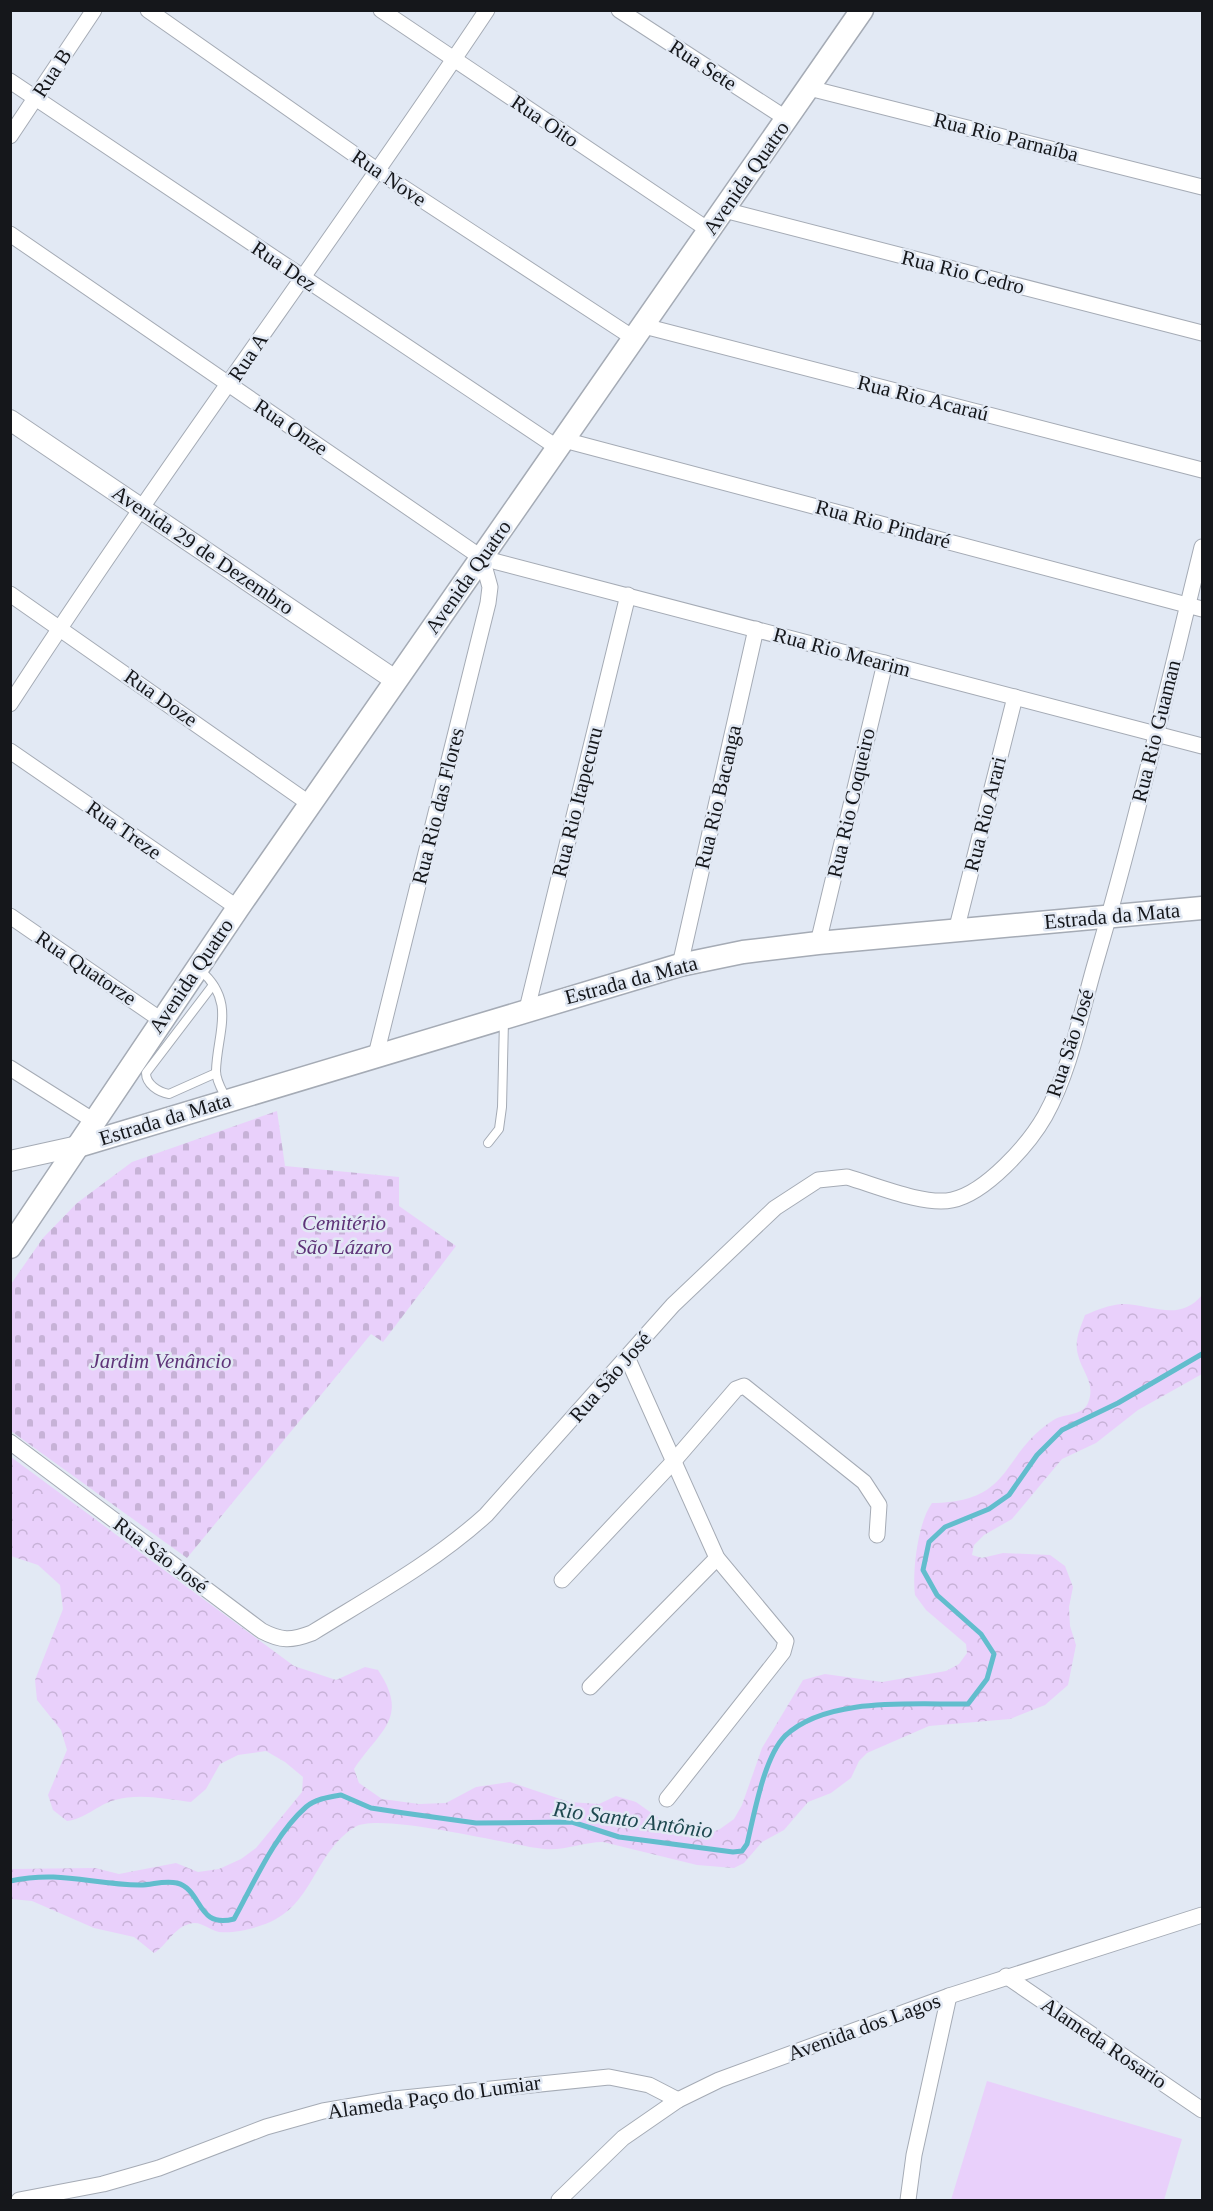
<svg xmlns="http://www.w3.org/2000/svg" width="1213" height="2211" viewBox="0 0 1213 2211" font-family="'Times New Roman',serif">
<defs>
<pattern id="forest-crowns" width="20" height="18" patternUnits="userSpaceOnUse" patternTransform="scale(1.5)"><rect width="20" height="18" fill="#e9d0fb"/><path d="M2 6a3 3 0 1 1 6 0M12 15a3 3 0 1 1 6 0" fill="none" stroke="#c7b2d7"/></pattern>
<pattern id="cemetery-stones" width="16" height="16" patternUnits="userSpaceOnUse" patternTransform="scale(1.5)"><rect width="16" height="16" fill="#e9d0fb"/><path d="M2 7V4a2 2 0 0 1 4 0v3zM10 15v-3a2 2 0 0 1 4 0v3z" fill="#c7b2d7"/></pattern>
</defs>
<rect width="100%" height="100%" fill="#e2e9f4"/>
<!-- forest -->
<path fill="url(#forest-crowns)" d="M1202,1295V1374L1138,1410L1096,1443L1062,1459L1012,1519L984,1535L974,1545L972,1555L982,1558L1003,1553L1050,1555L1065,1566L1073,1587L1069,1607L1070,1626L1076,1645L1068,1685L1045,1705L1010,1719L929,1726L867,1753L859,1761L851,1778L831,1793L808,1802L784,1830L762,1842L744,1863L734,1868L697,1865L603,1842C583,1842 564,1851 544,1849C508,1845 380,1812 355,1827C317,1850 314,1898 276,1919C262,1927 235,1934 219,1932C208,1930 201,1920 189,1924C174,1928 167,1945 154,1953L134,1937L94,1928L32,1901L11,1899L12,1869L95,1868L119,1874L176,1863L198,1872L219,1869L241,1859L256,1848L302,1792L303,1777L285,1762L266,1751L238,1755L220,1764L206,1789L191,1802C166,1799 139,1793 115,1800C97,1805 85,1819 67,1821L53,1810L48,1795L67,1750L61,1730L37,1700L35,1680L63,1609L60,1585L38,1565L11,1556V1457L294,1666L336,1680L365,1667L378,1670C410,1718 380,1730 354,1769L359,1783L382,1799L419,1804L446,1803L476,1787L510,1782L569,1802L599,1804L616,1796L636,1802L681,1834L703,1836L720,1829L734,1819L742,1805L762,1748L803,1680L825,1674L882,1682L946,1671L959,1664L967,1653L966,1644L926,1610L915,1595C912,1571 918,1522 932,1503C1014,1502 1000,1455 1052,1421C1062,1413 1082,1417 1088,1403C1096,1383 1082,1372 1078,1355C1074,1340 1080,1329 1085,1315C1097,1310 1109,1305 1122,1304C1152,1304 1179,1323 1202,1295Z"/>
<!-- cemetery -->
<polygon fill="url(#cemetery-stones)" points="277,1111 285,1166 399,1177 399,1206 456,1246 383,1342 371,1334 187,1558 11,1431 11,1284 43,1238 77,1203 132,1162"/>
<!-- pitch -->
<polygon fill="#e9d0fb" points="987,2081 1182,2139 1164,2200 951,2200"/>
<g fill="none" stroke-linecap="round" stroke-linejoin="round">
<!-- stream -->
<path stroke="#62bdcd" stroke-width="5" d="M10,1881C62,1870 92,1885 140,1885C153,1885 163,1880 177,1883C203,1890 196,1929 234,1919C254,1883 275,1834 306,1807C315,1799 329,1797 341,1795L371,1808L404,1813L476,1823L572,1822L619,1837L733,1852L742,1851L747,1844C754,1815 764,1757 785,1736C827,1696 915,1705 968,1704L987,1679L994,1654L981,1634L937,1595L923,1570L929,1542L945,1527L989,1509L1009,1495L1037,1455L1062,1430L1118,1403L1202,1354"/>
<defs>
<g id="service">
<path d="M200,970C237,1002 217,1032 216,1071C216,1081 222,1090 226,1098"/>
<path d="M213,985L146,1073C146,1084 158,1092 169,1094L216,1073"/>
<polyline points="488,1143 499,1129 502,1107 504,1020"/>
</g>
<g id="minor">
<polyline points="148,10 378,171 635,339"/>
<polyline points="381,10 710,231"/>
<polyline points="619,10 787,119"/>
<polyline points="10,81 558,448"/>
<polyline points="809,88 1202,187"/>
<polyline points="10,136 94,10"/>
<polyline points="724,210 1202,333"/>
<polyline points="10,234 482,558 1202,746"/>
<polyline points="644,326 1202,470"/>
<polyline points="564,440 1202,609"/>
<polyline points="10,594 310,804"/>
<path d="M10,704C163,468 331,244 487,10"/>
<polyline points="10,751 238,908"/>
<polyline points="10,916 161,1020"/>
<polyline points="956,931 1015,697"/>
<polyline points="818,943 885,663"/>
<polyline points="680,965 756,629"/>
<polyline points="527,1009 628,595"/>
<polyline points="376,1055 488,603 490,587 482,558"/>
<polyline points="10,1068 94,1121"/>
<polyline points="627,1357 717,1558 786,1641 783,1652 667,1799"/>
<path d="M10,1442L262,1631C281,1641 291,1641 312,1633C372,1596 433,1563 486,1515L673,1305L775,1208L818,1180L847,1177C875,1185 924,1206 952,1200C986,1193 1029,1144 1045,1116C1071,1069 1081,1012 1096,961C1136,824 1168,685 1202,547"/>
<polyline points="562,1580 673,1462 736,1389 744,1386 864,1482 879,1505 877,1535"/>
<polyline points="590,1687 717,1558"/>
<polyline points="1006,1976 1202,2110"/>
<polyline points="19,2200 103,2184 159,2168 266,2127 323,2111 394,2099 609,2077 649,2085 678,2100"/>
<polyline points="559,2200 623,2138 678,2100 719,2080 949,1996 1202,1915"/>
<polyline points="908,2200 914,2155 949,1996"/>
</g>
<g id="tertiary">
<polyline points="10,420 395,680"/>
<polyline points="10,1161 78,1146"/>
</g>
<g id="secondary">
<polyline points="78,1146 680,965 743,952 818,943 1202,908"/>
<polyline points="10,1247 238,908 862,10"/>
</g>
</defs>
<!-- service casing -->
<use href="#service" stroke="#a5abb5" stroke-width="10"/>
<!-- minor casing -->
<use href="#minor" stroke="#a5abb5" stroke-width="17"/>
<!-- tertiary casing -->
<use href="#tertiary" stroke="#a5abb5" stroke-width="22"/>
<!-- secondary casing -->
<use href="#secondary" stroke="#a5abb5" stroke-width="25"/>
<!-- service -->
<use href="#service" stroke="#fff" stroke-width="8"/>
<!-- minor -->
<use href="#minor" stroke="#fff" stroke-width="15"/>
<!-- tertiary -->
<use href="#tertiary" stroke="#fff" stroke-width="20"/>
<!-- secondary -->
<use href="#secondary" stroke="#fff" stroke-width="22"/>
</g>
<g text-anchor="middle" stroke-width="5" stroke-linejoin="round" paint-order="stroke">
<!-- street labels -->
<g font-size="21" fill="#15171b" stroke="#e2e9f4">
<text transform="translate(703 65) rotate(33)" y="7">Rua Sete</text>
<text transform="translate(52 73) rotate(-57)" y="7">Rua B</text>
<text transform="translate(545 121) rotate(34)" y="7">Rua Oito</text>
<text transform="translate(1006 137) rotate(14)" y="7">Rua Rio Parnaíba</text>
<text transform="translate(389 178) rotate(34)" y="7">Rua Nove</text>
<text transform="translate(746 178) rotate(-55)" y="7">Avenida Quatro</text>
<text transform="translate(284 266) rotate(34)" y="7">Rua Dez</text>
<text transform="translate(963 272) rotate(14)" y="7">Rua Rio Cedro</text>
<text transform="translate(248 357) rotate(-56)" y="7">Rua A</text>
<text transform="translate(923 398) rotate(14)" y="7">Rua Rio Acaraú</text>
<text transform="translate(291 427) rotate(34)" y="7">Rua Onze</text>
<text transform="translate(883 524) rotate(15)" y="7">Rua Rio Pindaré</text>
<text transform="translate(203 550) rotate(34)" y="7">Avenida 29 de Dezembro</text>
<text transform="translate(468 577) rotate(-55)" y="7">Avenida Quatro</text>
<text transform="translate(842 652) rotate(15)" y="7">Rua Rio Mearim</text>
<text transform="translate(161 698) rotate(35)" y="7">Rua Doze</text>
<text transform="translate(1156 731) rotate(-76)" y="7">Rua Rio Guaman</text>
<text transform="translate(718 797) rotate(-77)" y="7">Rua Rio Bacanga</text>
<text transform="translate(577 802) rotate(-76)" y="7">Rua Rio Itapecuru</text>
<text transform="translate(851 803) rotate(-77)" y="7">Rua Rio Coqueiro</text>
<text transform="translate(438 806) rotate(-76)" y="7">Rua Rio das Flores</text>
<text transform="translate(985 814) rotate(-76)" y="7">Rua Rio Arari</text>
<text transform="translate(124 830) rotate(35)" y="7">Rua Treze</text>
<text transform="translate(1112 916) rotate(-5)" y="7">Estrada da Mata</text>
<text transform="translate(86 968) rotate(34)" y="7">Rua Quatorze</text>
<text transform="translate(191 976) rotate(-56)" y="7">Avenida Quatro</text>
<text transform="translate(631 980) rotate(-15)" y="7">Estrada da Mata</text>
<text transform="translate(1070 1043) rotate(-72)" y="7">Rua São José</text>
<text transform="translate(165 1119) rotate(-17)" y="7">Estrada da Mata</text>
<text transform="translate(610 1377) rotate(-49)" y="7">Rua São José</text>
<text transform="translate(161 1555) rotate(37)" y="7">Rua São José</text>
<text transform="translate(864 2027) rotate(-20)" y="7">Avenida dos Lagos</text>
<text transform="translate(1104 2043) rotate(34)" y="7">Alameda Rosario</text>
<text transform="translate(434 2097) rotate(-8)" y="7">Alameda Paço do Lumiar</text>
</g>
<!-- park labels -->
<g font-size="21" font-style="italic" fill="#5e3378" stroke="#e2e9f4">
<text x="344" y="1230">Cemitério<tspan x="344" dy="24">São Lázaro</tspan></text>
<text x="161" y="1368">Jardim Venâncio</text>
</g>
<!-- water labels -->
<g font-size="22" font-style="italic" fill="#1e484f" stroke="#e2e9f4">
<text transform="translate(633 1819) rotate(8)" y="8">Rio Santo Antônio</text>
</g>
</g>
<!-- border -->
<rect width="1213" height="2211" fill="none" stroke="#15171b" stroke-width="24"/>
</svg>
